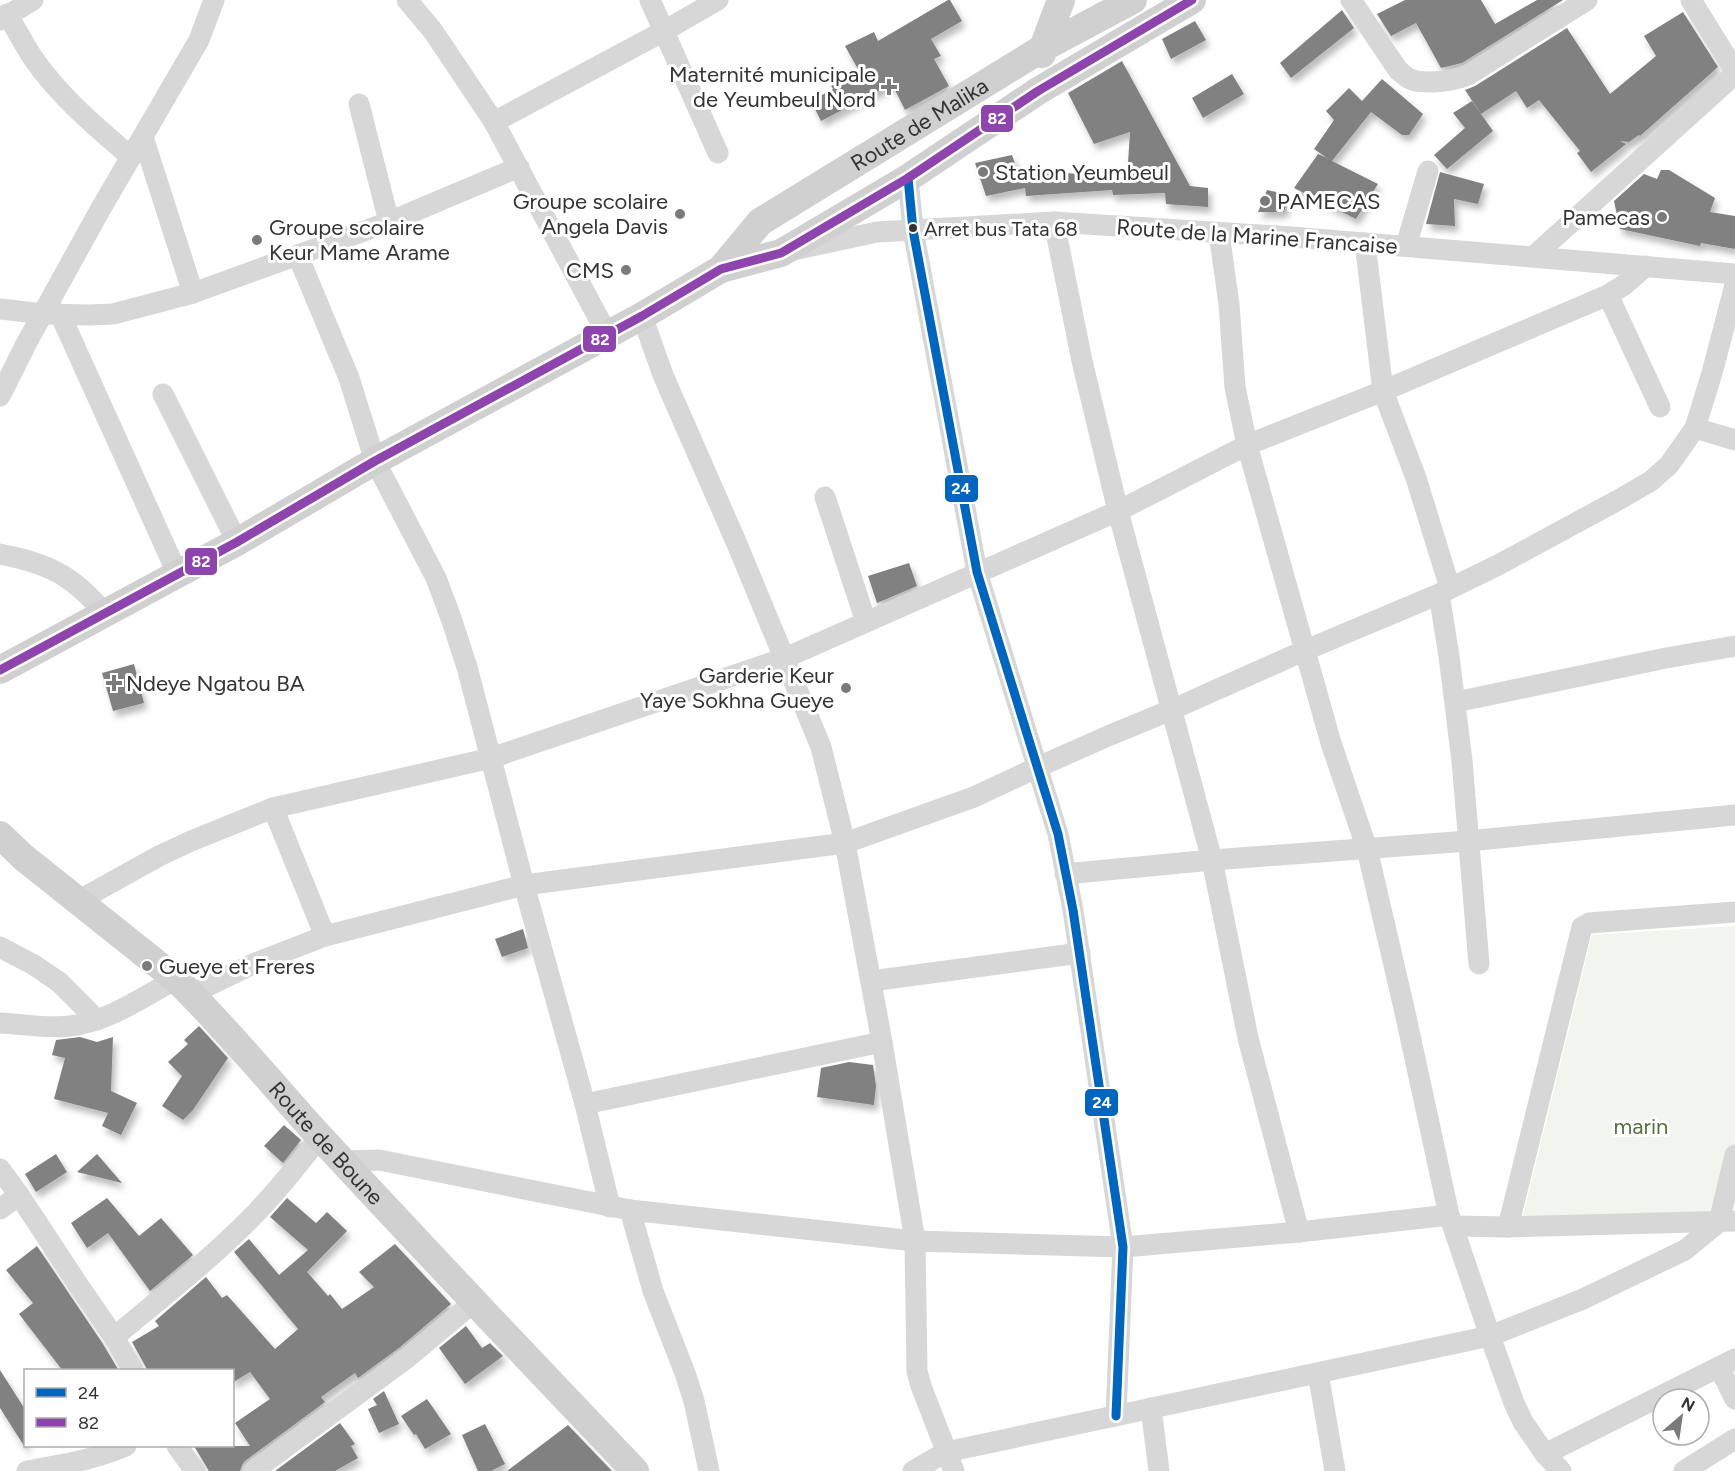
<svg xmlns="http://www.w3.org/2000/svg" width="1735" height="1471" viewBox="0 0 1735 1471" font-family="Figtree,sans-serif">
<defs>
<filter id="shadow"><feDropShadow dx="3.5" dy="6" stdDeviation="3" flood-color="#0004"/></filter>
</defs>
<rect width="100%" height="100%" fill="#fff"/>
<!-- green -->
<polygon fill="#f1f5ed" points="1735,926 1735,1141 1718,1213 1520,1228 1592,935"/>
<!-- building -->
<g fill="#818181" filter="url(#shadow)">
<polygon points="948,0 950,0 962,21 931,39 941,56 934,59 949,86 905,110 892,84 821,121 811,101 833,89 831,86 859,71 845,46 874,32 878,41"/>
<polygon points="1405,0 1481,0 1495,24 1537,0 1563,0 1462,63 1441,68 1416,23 1391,36 1377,14"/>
<polygon points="1342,10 1354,28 1291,78 1280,63"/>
<polygon points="1683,12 1718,67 1640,136 1639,135 1629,142 1620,141 1626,144 1591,172 1577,153 1580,151 1539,100 1527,108 1516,91 1481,114 1465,90 1475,86 1567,28 1610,94 1656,56 1644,36"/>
<polygon points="1195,21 1206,40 1171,59 1162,39"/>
<polygon points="1122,61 1190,186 1208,188 1208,207 1166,204 1165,193 1113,195 1112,190 1026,196 1025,188 986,196 975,163 1012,155 1017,169 1127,178 1130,132 1094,144 1068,93"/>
<polygon points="1232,74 1244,94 1203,118 1192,98"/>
<polygon points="1382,79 1423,114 1409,135 1402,135 1371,112 1332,161 1378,184 1356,219 1294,188 1318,154 1327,158 1314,149 1334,120 1326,111 1349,88 1362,101"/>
<polygon points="1472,101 1493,131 1447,169 1434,155 1465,128 1453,113"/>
<polygon points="1661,170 1669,170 1715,198 1710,212 1735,216 1735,249 1701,243 1700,246 1620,229 1614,201 1644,174 1657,179"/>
<polygon points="1440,172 1484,184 1478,204 1454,199 1455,226 1426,224"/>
<polygon points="1267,190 1290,195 1284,212 1258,212"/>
<polygon points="909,563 917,586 877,603 868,576"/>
<polygon points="134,664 144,703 113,711 102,673"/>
<polygon points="523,929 528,948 502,957 495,939"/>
<polygon points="199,1026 228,1058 193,1110 183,1120 162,1106 182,1076 168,1062 188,1044 184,1040"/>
<polygon points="80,1037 97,1042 113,1037 111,1091 137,1103 121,1135 102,1126 108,1113 54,1099 65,1058 52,1055 56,1040"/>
<polygon points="849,1062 873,1065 876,1086 874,1105 817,1097 821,1068"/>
<polygon points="284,1125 301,1140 283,1163 264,1146"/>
<polygon points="56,1154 67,1172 36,1192 25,1174"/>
<polygon points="97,1154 122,1183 77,1172"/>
<polygon points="107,1198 139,1236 161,1218 193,1255 150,1291 108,1233 87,1248 71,1223"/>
<polygon points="287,1198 316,1223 327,1212 347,1231 307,1272 328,1296 330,1294 342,1309 374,1287 359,1272 395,1244 451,1304 399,1348 358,1378 355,1373 321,1397 325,1402 245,1461 242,1465 240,1471 209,1471 194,1446 250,1446 235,1423 270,1399 250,1372 232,1383 232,1371 148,1371 132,1342 159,1326 155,1321 206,1277 222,1298 227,1295 275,1349 298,1329 234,1252 249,1239 279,1275 308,1250 270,1217"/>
<polygon points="37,1246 103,1344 119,1371 63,1371 19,1314 33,1303 6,1270"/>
<polygon points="466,1326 482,1348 490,1343 503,1356 465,1384 439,1348"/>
<polygon points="0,1370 26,1411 26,1449 0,1408"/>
<polygon points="384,1391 399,1424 379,1433 368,1409 377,1405 373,1399"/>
<polygon points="427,1399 451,1434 425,1449 416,1434 414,1435 401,1416"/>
<polygon points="340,1423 355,1444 351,1446 358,1458 335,1471 275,1471"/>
<polygon points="485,1424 505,1464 491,1471 478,1471 462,1435"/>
<polygon points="568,1425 612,1471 507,1471"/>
</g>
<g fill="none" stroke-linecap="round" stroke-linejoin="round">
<!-- street -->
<g stroke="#d7d7d7" stroke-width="21">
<polyline points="407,0 433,31 494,122 607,334"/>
<polyline points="650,0 718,153"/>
<path d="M1351,0L1398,70C1402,73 1406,77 1410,79C1424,85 1454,81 1468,75L1587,0"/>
<polyline points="1691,0 1735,71"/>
<path d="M7,14C16,29 24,44 33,58C59,96 96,127 131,157"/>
<polyline points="0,20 33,0"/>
<polyline points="359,104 389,222"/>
<polyline points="494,122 664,31 718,0"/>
<polyline points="143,137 193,293"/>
<polyline points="908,178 913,230 977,572 1058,834 1073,910 1123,1247 1116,1416"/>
<polyline points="1054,222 1082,361 1118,511 1212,860 1248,1038 1299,1232"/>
<polyline points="1219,233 1229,304 1235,387 1247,445 1331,743 1367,849 1404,1008 1449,1215 1490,1336 1514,1403 1523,1422 1545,1454 1561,1471"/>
<polyline points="1365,243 1383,391 1416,478 1450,588"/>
<polyline points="1406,246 1428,171"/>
<polyline points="798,249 877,232 1054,222 1292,237 1735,274"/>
<polyline points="298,256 349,378 375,461 436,578 451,618 467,667 524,885 585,1104 610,1207"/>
<polyline points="1534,256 1735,74"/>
<polyline points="1608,295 1660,407"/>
<polyline points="0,309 43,314 89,315 113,314 193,293 389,222 519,167"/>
<polyline points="60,314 178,575"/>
<polyline points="642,316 663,375 737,544 821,747 845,843 882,1042 915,1241 917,1371 921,1386 954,1471"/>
<polyline points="163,394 237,542"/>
<polyline points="0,396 26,344 100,210 199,40 214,0"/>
<polyline points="1695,428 1735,440"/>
<polyline points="825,497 866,622"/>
<path d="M0,554C48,563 74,576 105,614"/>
<polyline points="1439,594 1449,656 1462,761 1479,964"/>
<polyline points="1456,702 1666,658 1735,646"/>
<polyline points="273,808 325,936"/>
<polyline points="1065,874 1212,860 1468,841 1735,815"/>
<polyline points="78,901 159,856 191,841 273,808 491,758 785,658 1118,511 1247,445 1383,391 1608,295 1624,285 1646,266"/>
<polyline points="0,947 34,965 59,982 97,1020"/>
<polyline points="871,981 1080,953"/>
<polyline points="191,994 253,964 325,936 524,885 845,843 974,797 1038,767 1108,736 1171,710 1306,650 1439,594 1500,564 1620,499 1651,481 1669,465 1695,428 1712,373 1735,285"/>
<path d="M0,1023C23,1024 47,1029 70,1026C108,1022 143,997 176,979"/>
<polyline points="585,1104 882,1042"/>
<polyline points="344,1161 379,1160 630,1210 915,1241 1123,1247 1299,1232 1449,1215"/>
<polyline points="0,1169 19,1195 79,1286 114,1337 133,1370"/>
<polyline points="0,1209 19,1195"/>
<polyline points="630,1210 653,1291 685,1373 694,1401 709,1471"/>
<polyline points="1453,1226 1508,1227 1735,1221"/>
<polyline points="1508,1227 1582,927 1589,923 1735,912"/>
<path d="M114,1337C159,1300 206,1263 248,1221C274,1195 297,1166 320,1137"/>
<polyline points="1719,1367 1735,1399"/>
<polyline points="1318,1373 1335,1471"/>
<polyline points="1151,1408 1159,1471"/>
<polyline points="177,1446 195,1471"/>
<polyline points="1545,1454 1735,1359"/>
<path d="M27,1471C61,1465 94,1460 126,1446"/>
<polyline points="253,1471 407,1358 474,1302"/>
<polyline points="913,1471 946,1452 1490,1336 1583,1299 1685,1250 1719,1222 1735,1155"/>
<polyline points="1684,1471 1735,1439"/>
</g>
<!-- secondary -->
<g stroke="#d0d0d0" stroke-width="28">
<polyline points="1042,54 1043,48 1061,0"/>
<path id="s1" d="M721,269L760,222L1043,48L1133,0"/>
<polyline points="0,670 237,542 375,461 642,316 721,269 781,253 908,178 1038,91 1192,0"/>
<path id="s2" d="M0,835L23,857L176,979C227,1029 272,1084 320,1137C424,1249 529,1360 635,1471"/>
</g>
<defs>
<polyline id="bus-1" points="908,178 913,230 977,572 1058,834 1073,910 1123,1247 1116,1416"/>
<polyline id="bus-2" points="0,670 237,542 375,461 642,316 721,269 781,253 908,178 1038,91 1192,0"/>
</defs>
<!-- bus-1 casing -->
<use href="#bus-1" stroke="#fff" stroke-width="14"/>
<!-- bus-2 casing -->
<use href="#bus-2" stroke="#fff" stroke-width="14"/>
<!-- bus-1 -->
<use href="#bus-1" stroke="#0065bd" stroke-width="9"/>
<!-- bus-2 -->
<use href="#bus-2" stroke="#8e44ad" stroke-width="9"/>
</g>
<!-- markers -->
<g fill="#7a7a7a" stroke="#fff" stroke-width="2">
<path d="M886 78h6v6h6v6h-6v6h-6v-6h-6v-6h6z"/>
<circle cx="983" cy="172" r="6"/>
<circle cx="1265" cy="201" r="6"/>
<circle cx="680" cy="214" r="6"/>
<circle cx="1662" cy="217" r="6"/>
<circle cx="257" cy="240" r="6"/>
<circle cx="626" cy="270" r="6"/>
<path d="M111 674h6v6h6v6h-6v6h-6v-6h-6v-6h6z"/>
<circle cx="846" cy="688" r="6"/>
<circle cx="147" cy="966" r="6"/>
</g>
<circle fill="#333" stroke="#fff" stroke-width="2" cx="913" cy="228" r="5"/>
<g text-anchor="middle" stroke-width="6" stroke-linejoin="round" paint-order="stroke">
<!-- bus labels -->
<g font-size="20" fill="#333" stroke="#fff" text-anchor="start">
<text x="924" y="236">Arret bus Tata 68</text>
</g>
<!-- poi labels -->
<g font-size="22" fill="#333" stroke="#fff" text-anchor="end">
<text x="876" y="82">Maternité municipale<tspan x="876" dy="25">de Yeumbeul Nord</tspan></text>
<text x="995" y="180" text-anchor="start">Station Yeumbeul</text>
<text x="668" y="209">Groupe scolaire<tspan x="668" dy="25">Angela Davis</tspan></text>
<text x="1277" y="209" text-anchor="start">PAMECAS</text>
<text x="1650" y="225">Pamecas</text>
<text x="269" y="235" text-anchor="start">Groupe scolaire<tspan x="269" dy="25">Keur Mame Arame</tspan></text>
<text x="614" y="278">CMS</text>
<text x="834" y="683">Garderie Keur<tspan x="834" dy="25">Yaye Sokhna Gueye</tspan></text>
<text x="126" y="691" text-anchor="start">Ndeye Ngatou BA</text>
<text x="159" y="974" text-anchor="start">Gueye et Freres</text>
</g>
<!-- street labels -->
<g font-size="22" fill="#333" stroke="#fff">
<text dy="8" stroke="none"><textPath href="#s1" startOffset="248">Route de Malika</textPath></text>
<text transform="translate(1257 236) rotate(4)" y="8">Route de la Marine Francaise</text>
<text dy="8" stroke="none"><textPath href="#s2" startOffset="450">Route de Boune</textPath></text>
</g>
<!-- park labels -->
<g font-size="22" fill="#56703f" stroke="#fff">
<text x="1641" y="1134">marin</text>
</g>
</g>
<g stroke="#fff" stroke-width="2">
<rect x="980" y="104" width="34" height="29" rx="6" fill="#8e44ad"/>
<rect x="582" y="325" width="35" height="28" rx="6" fill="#8e44ad"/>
<rect x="944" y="474" width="35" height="29" rx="6" fill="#0065bd"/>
<rect x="184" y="547" width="34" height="29" rx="6" fill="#8e44ad"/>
<rect x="1084" y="1088" width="35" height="29" rx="6" fill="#0065bd"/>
</g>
<g font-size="16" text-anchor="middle" font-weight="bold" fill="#fff">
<text x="997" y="124">82</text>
<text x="600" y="345">82</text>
<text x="961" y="494">24</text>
<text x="201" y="567">82</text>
<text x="1102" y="1108">24</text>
</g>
<!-- legend -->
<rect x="24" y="1369" width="210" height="78" fill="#ffffff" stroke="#adadad" stroke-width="1.5"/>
<rect x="36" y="1388" width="30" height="9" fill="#0065bd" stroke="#adadad" stroke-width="1.5"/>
<text x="78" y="1399" font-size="18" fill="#333333">24</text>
<rect x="36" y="1418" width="30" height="9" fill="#8e44ad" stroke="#adadad" stroke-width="1.5"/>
<text x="78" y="1429" font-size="18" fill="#333333">82</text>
<!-- north arrow -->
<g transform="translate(1681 1417) rotate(29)"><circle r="28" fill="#ffffff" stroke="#adadad" stroke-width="1.5"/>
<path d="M0-4.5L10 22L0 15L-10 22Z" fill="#7a7a7a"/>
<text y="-9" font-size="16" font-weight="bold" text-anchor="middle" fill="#333333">N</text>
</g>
</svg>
